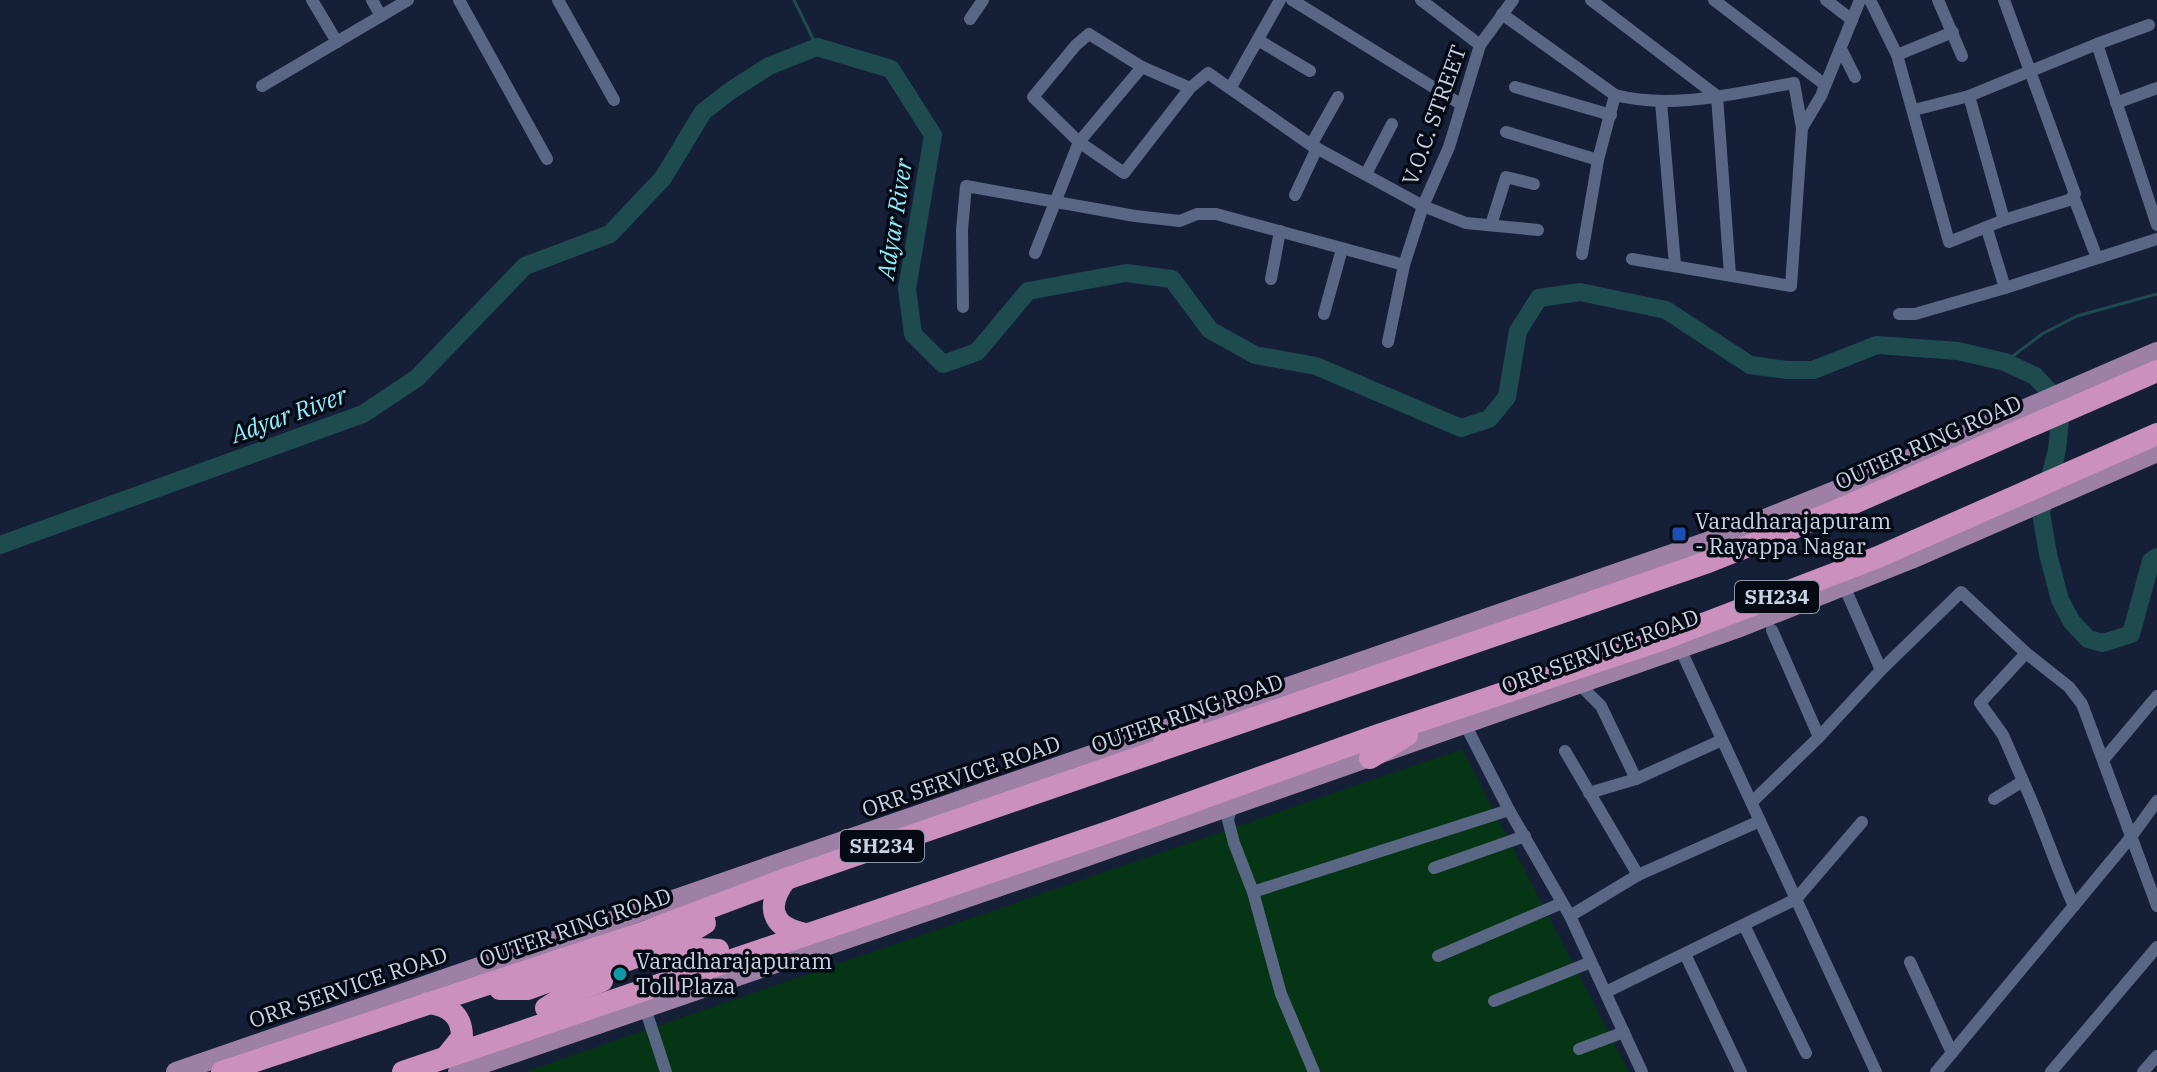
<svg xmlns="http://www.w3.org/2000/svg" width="2157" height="1072" viewBox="0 0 2157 1072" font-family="'IBM Plex Serif',serif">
<rect width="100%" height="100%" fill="#152038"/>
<!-- green -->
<polygon fill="#053514" points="1462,749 1629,1072 524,1072"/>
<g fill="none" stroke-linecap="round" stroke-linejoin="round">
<!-- stream -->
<g stroke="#1e4b50" stroke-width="3">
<polyline points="794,0 817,47"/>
<polyline points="2005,362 2042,334 2077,316 2157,294"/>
</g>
<!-- river -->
<polyline stroke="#1e4b50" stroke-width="18" points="0,545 363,414 417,378 525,266 610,234 663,178 703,112 730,91 769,66 817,47 891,69 933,135 907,289 913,334 943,364 977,352 1028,291 1126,273 1172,279 1210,330 1255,355 1316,366 1461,428 1489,419 1507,397 1518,331 1539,298 1580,292 1666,310 1750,365 1787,370 1813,370 1877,345 1958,351 2005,362 2035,376 2050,392 2058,406 2060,419 2057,450 2041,513 2048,554 2060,600 2072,622 2088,639 2103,643 2131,634 2151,561 2157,557"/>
<!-- street -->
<g stroke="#596784" stroke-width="12">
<polyline points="312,0 337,42"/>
<polyline points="372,0 381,16"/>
<polyline points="459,0 547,159"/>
<polyline points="558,0 614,100"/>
<polyline points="1292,0 1462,105"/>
<polyline points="1421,0 1480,45"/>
<polyline points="1591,0 1717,96 1730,275"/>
<polyline points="1714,0 1824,84"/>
<polyline points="1826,0 1852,20"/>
<polyline points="1870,0 1897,55 1949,242 2004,220 2069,200 2075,194 2004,0"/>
<polyline points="1938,0 1962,56"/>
<path d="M1502,14L1615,95C1673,110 1735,93 1794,83L1802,128L1791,286L1632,259"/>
<polyline points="970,19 983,0"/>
<polyline points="1258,40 1310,71"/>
<polyline points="2097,44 2157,225"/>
<polyline points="1841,49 1855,77"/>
<polyline points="1897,55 1953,32"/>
<polyline points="262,86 408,0"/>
<polyline points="1231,87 1280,0"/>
<polyline points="1515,87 1611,115"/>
<polyline points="1190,88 1142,67 1089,34 1076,45 1033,97 1079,142 1124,173 1190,88 1208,73 1311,145 1423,206 1466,223 1538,230"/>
<polyline points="1969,96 2004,220"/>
<polyline points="1661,102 1675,265"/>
<polyline points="2116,103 2157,88"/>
<polyline points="1914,110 1969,96 2097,44 2149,25"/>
<polyline points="1802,128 1821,96 1860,0"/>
<polyline points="1506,132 1598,160"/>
<polyline points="1311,145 1338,97"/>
<polyline points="1366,174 1392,124"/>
<polyline points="1295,195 1317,148"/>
<polyline points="2074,198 2097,258"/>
<polyline points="1491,225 1506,177 1534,184"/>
<polyline points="1987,229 2005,288"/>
<polyline points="1035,253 1079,142 1142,67"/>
<polyline points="1582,254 1598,160 1615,95"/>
<polyline points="1271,279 1280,231"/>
<polyline points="963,307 962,230 966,186 1135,216 1180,221 1197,214 1216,214 1404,265"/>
<polyline points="1324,314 1342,249"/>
<polyline points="1899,314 1915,314 2005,288 2157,239"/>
<polyline points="1388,342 1404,265 1423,206 1449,147 1480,45 1513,0"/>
<polyline points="1772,630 1819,737"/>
<polyline points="1684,657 1876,1072"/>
<polyline points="1881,670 1961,592 2026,653 2069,687 2082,704 2157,906"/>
<polyline points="1579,684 1601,706 1636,779"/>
<polyline points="1465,724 1509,810 1570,916 1642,1072"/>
<polyline points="1565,751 1638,875"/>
<polyline points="2104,759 2157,696"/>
<polyline points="2023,781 2003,735 1980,703 2026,653"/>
<polyline points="1589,793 1636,779 1722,740"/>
<path d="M1994,799L2023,781C2042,822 2055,865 2074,906"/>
<polyline points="1752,802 1819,737 1881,670 1844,586"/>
<polyline points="1232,805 1228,820 1234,843 1253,892 1281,994 1314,1072"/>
<polyline points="1434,868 1525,836"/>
<polyline points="1253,892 1509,810"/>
<polyline points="1570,916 1638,875 1760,821"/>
<polyline points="1744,925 1806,1053"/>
<polyline points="1685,954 1741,1072"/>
<polyline points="1438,956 1562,903"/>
<polyline points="1910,962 1952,1053"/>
<polyline points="1606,992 1796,899 1862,822"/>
<polyline points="1494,1001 1591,962"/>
<polyline points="645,1008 666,1072"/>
<polyline points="1579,1049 1624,1032"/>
<polyline points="1936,1072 2131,837 2157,801"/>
<polyline points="2051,1072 2157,947"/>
<polyline points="2143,1072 2157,1056"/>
</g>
<!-- primary -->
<g stroke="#9e80a7" stroke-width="20">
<polyline points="176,1072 1710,541 1852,484 2157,352"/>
<polyline points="458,1072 1076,860 1740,627 1911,559 2157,452"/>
</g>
<!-- highway -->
<g stroke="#cc90be" stroke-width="22">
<polyline points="1164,743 1192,721"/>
<polyline points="1370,758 1407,735"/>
<path d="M786,879C765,906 771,928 806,934"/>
<polyline points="669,958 698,949 718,950"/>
<polyline points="579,977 667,946 705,923"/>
<polyline points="500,989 528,989 591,966"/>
<path d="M428,1003C448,1005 462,1015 462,1037L446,1057"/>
<polyline points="546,1008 570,993 602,981"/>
<polyline points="222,1072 642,933 786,879 1708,562 1831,513 2157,371"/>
<polyline points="403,1072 1117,829 1378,735 1661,640 1878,557 2157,434"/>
</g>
</g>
<!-- markers -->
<rect fill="#1a4fb4" stroke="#060a15" stroke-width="3" x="1671" y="526" width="16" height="16" rx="4"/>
<circle fill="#0f9aa8" stroke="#060a15" stroke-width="3" cx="620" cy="974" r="8"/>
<g text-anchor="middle" stroke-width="7" stroke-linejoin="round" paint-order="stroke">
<!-- shield labels -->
<g fill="#060a15" stroke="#8f97a5" stroke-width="2">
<rect x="1735" y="581" width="84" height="32" rx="6"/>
<rect x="840" y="830" width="84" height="32" rx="6"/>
</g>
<g font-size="20" font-weight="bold" fill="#cad3e3">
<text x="1777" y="604">SH234</text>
<text x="882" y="853">SH234</text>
</g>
<!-- street labels -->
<g font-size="22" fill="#cad3e3" stroke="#060a15">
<text transform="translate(1434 115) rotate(-70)" y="8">V.O.C. STREET</text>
<text transform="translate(1928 442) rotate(-24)" y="8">OUTER RING ROAD</text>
<text transform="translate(1600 651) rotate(-20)" y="8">ORR SERVICE ROAD</text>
<text transform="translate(1187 713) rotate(-19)" y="8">OUTER RING ROAD</text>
<text transform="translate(961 776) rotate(-19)" y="8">ORR SERVICE ROAD</text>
<text transform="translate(575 927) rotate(-19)" y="8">OUTER RING ROAD</text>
<text transform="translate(348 987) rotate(-19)" y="8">ORR SERVICE ROAD</text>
</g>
<!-- poi labels -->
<g font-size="22" fill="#cad3e3" stroke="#060a15" text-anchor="start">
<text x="1695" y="529">Varadharajapuram<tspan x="1695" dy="25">- Rayappa Nagar</tspan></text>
<text x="636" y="969">Varadharajapuram<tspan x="636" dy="25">Toll Plaza</tspan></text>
</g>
<!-- water labels -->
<g font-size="24" font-style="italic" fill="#8eeffb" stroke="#060a15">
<text transform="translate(895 219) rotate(-81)" y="8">Adyar River</text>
<text transform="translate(289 415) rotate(-20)" y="8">Adyar River</text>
</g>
</g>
</svg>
